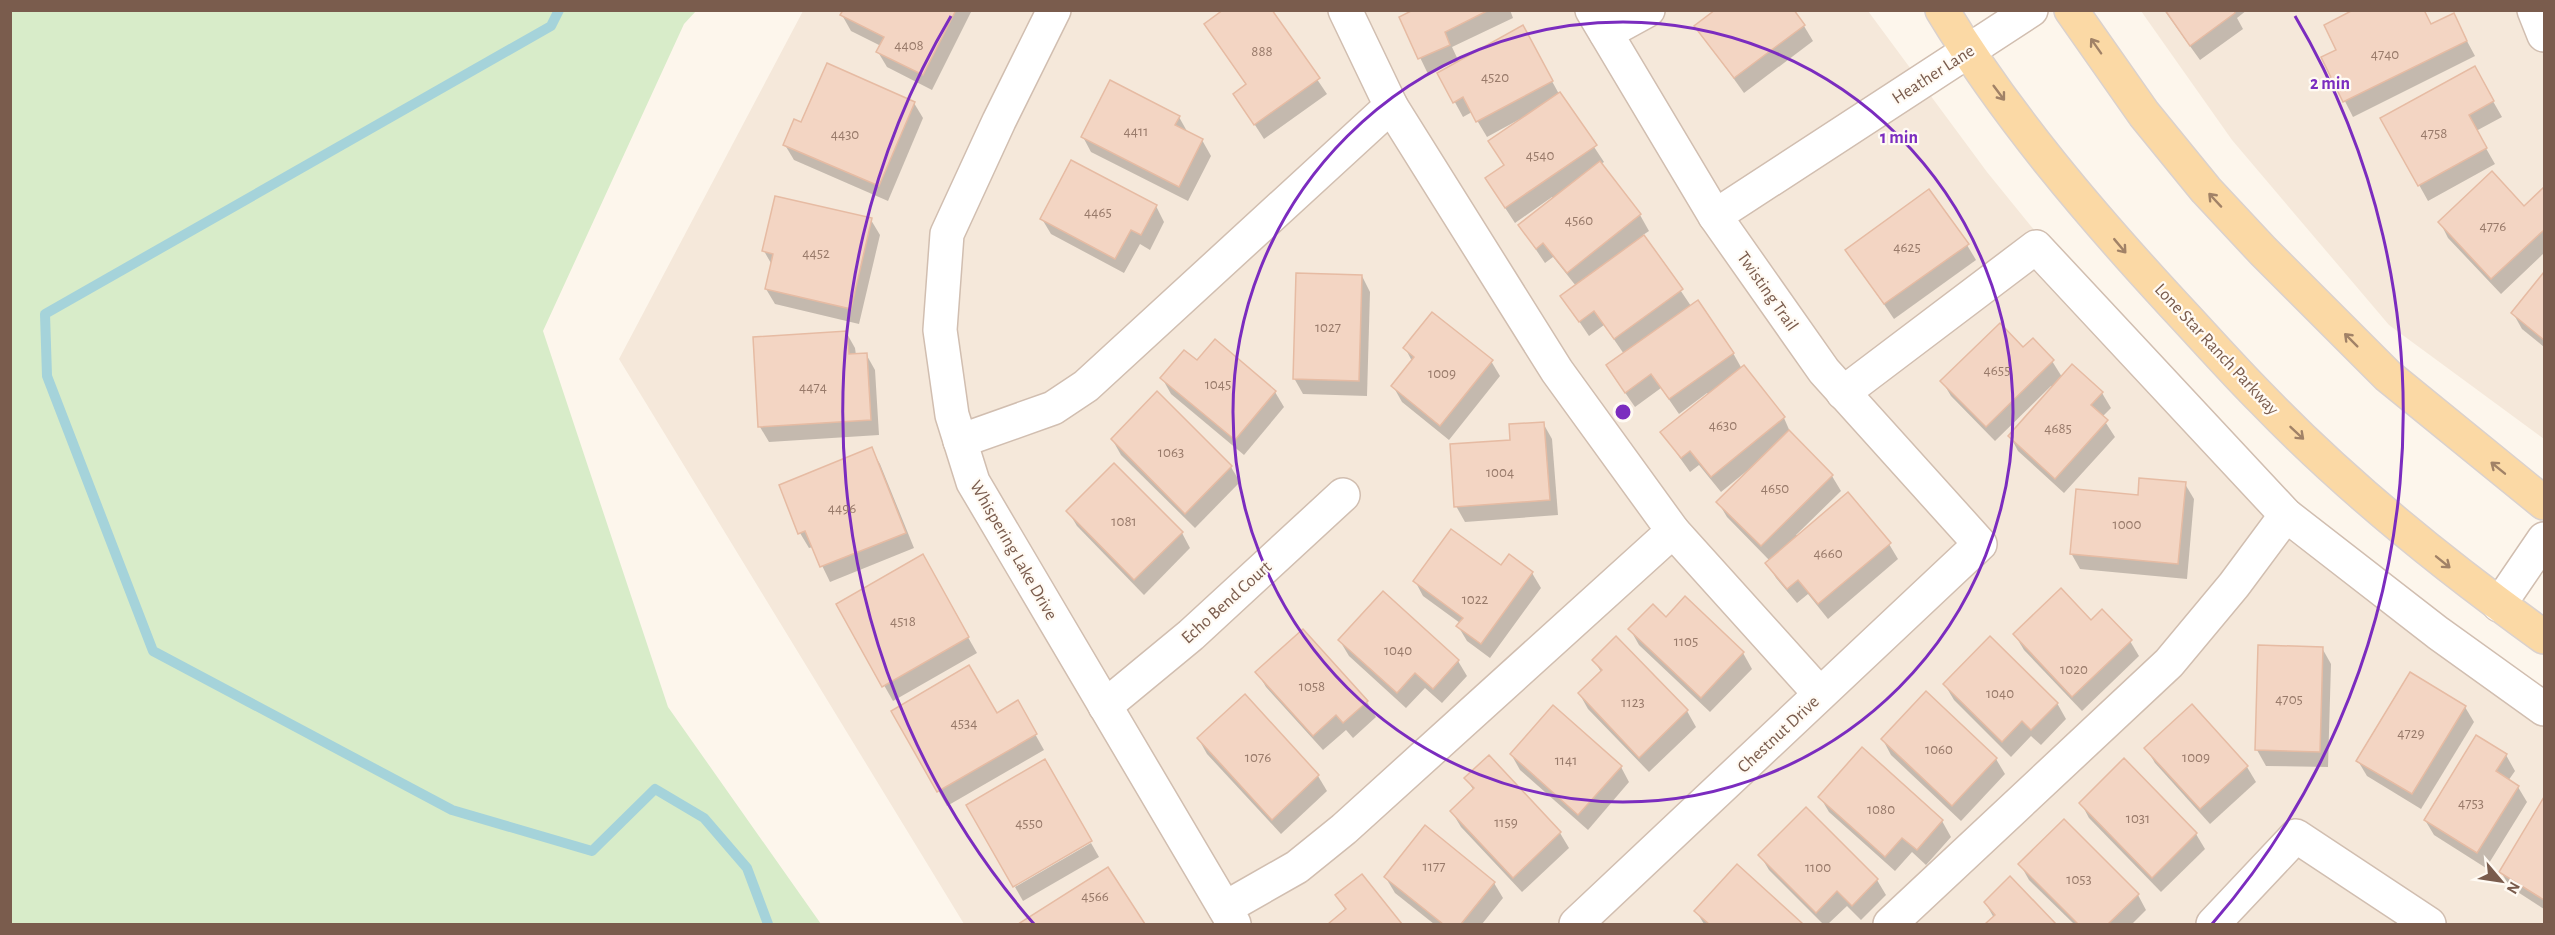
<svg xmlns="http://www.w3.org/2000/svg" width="2555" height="935" viewBox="0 0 2555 935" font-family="'Alegreya Sans',sans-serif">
<rect width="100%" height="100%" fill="#fdf6ec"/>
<!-- residential -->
<g fill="#f5e8da">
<polygon points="803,11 1868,11 1987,172 2030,225 2212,427 2371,571 2544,701 2544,924 964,924 619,359"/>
<polygon points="2141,11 2544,11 2544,439 2389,325 2232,140"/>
</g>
<!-- green -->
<polygon fill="#d8ecc9" points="10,11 696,11 684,24 543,331 668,707 821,924 11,924"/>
<!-- shadow -->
<g fill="#0003">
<polygon points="844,10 972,10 932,90 887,67 878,52 881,46 851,31 842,15"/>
<polygon points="1270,10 1327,94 1264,139 1235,94 1247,86 1206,25"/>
<polygon points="1417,10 1510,10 1513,18 1452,47 1459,62 1531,43 1559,94 1604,162 1601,164 1640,215 1649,231 1643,235 1691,306 1733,353 1742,369 1784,418 1791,434 1832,476 1841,491 1796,535 1889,544 1898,559 1828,619 1808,594 1797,603 1776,578 1767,563 1770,561 1727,517 1718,502 1749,471 1748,470 1721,492 1699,465 1690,472 1662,433 1709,395 1707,393 1679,414 1661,388 1635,407 1617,381 1608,366 1624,354 1604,325 1589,336 1562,296 1576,286 1553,257 1545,263 1520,226 1553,199 1552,197 1515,223 1496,194 1521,121 1520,119 1487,137 1472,112 1463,117 1439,73 1455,65 1454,62 1428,74 1401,18"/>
<polygon points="2164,10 2247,10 2237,18 2243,29 2200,60"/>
<polygon points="2453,15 2475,56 2353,117 2323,58 2431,25"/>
<polygon points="1696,26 1804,26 1813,41 1744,93"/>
<polygon points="2474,68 2502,117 2476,131 2495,164 2428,201 2382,118"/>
<polygon points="914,103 923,118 888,201 794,160 785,145"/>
<polygon points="1179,117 1188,133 1202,140 1211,156 1188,201 1091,152 1083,137"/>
<polygon points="2544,189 2544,253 2501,294 2448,238 2440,222 2524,208"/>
<polygon points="1156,206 1164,222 1150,250 1140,244 1124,273 1051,234 1042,219"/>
<polygon points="871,220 880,235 859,324 775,304 766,289 772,265 764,251"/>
<polygon points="1967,245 1976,260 1894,319 1847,250"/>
<polygon points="2544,274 2544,347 2522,329 2513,313"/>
<polygon points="1362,276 1370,292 1367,396 1303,394 1294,378"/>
<polygon points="846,332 855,348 856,355 866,354 875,370 879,435 769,442 760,427 754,339"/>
<polygon points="1405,348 1491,361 1500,376 1449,440 1402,402 1393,386 1412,361"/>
<polygon points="2023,349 2052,361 2062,377 2102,393 2111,408 2102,417 2115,437 2064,493 2018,451 2010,436 2053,387 2051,386 1995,441 1951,396 1942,381"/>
<polygon points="1197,362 1275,392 1284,407 1244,455 1171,394 1162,378"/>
<polygon points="1543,423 1552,439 1558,515 1465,522 1456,506"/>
<polygon points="1112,439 1231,467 1240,482 1195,528 1121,455"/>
<polygon points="871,449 880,464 914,548 830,582 813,547 809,548 800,533"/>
<polygon points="2185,484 2194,499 2187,579 2080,569 2071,553 2139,496"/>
<polygon points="1068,511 1182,533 1190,548 1144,595 1077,526"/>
<polygon points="922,557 977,653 893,701 838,604"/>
<polygon points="1501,567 1532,573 1541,588 1490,658 1467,641 1458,626 1460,623 1423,596 1415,581"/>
<polygon points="1685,598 1743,653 1752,669 1710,712 1639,645 1630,629 1666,619"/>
<polygon points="2091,622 2130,641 2139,656 2082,711 2024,650 2015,635"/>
<polygon points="1303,631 1367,702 1376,717 1353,738 1346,730 1323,750 1266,687 1257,672"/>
<polygon points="1616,638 1687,711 1696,727 1649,772 1588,709 1579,693 1601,672 1594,660"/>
<polygon points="1340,641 1458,661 1467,676 1442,703 1425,688 1406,708 1349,656"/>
<polygon points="2260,647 2322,648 2331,664 2328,767 2266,766 2257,750"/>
<polygon points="1945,685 2057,703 2066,719 2041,745 2031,736 2011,757 1954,700"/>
<polygon points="1244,696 1318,776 1327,791 1281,834 1207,754 1198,738"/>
<polygon points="1017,702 1044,750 947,806 893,711 996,715"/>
<polygon points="2465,707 2474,722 2421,809 2367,776 2358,761"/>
<polygon points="1883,740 1996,759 2005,774 1961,821 1891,755"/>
<polygon points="2146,748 2247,767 2256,782 2210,824 2155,763"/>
<polygon points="1862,749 1942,821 1951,837 1926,865 1912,852 1895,871 1829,812 1820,797"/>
<polygon points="1511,754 1621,767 1629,782 1588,830 1520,770"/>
<polygon points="2506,755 2515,771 2508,781 2518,787 2527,802 2486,868 2434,835 2425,820"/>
<polygon points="2124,760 2196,834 2205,849 2161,892 2089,818 2081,803"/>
<polygon points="1466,778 1560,833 1569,848 1522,892 1461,827 1452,812 1474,791"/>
<polygon points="2544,800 2544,909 2510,887 2501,872"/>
<polygon points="1091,843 1099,857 1023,901 1015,887"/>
<polygon points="1760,855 1877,880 1886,895 1861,920 1847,906 1828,924 1823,924 1769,870"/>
<polygon points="2020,864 2138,895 2146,910 2132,924 2074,924 2029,880"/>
<polygon points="1737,866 1800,924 1704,924 1696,911"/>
<polygon points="1107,869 1143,924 1021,924"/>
<polygon points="1362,876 1400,924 1330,924 1346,911 1337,895"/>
<polygon points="1386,878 1494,883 1503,898 1482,924 1434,924 1395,893"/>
<polygon points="2010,878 2054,924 1987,924 1994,918 1985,902"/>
</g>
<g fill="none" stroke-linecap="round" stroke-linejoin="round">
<!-- stream -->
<polyline stroke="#a5d3da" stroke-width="10" points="559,10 551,26 45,314 47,376 153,651 452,810 592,851 655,789 704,818 747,868 768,924"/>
</g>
<!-- building -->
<g fill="#f3d5c3" stroke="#e6bba3" stroke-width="1.5">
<polygon points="843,10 956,10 923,75 876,52 884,37 840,15"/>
<polygon points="1223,10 1272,10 1320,78 1254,125 1233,94 1246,84 1204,24"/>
<polygon points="1413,10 1489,10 1445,32 1450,45 1418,59 1399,17"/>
<polygon points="1715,10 1794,10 1805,25 1734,78 1694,26"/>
<polygon points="2165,10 2234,10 2235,13 2190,46"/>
<polygon points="2353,10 2424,10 2431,24 2454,13 2467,41 2343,102 2321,57 2336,50 2324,25"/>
<polygon points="1523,25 1553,81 1476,122 1463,97 1453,103 1437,73"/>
<polygon points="827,63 915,102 879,186 783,145 794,119 801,122"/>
<polygon points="2475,66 2494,101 2469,115 2487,148 2418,186 2380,118"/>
<polygon points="1110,80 1180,116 1175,125 1203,139 1179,187 1081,137"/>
<polygon points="1560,92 1597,145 1505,208 1485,178 1504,165 1488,141"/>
<polygon points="1071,160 1157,205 1141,235 1131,230 1115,259 1040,219"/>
<polygon points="1600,161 1641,214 1567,273 1543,243 1536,249 1518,225"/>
<polygon points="2492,171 2524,206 2544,187 2544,230 2491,279 2438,222"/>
<polygon points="1929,189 1969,244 1884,304 1845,250"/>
<polygon points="775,196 872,218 851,309 765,289 773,254 762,251"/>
<polygon points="1644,235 1683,289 1614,339 1594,311 1579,322 1560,296"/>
<polygon points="2544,272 2544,340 2511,313"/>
<polygon points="1296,273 1362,275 1359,381 1293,379"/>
<polygon points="1698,300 1734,353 1669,399 1651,374 1625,393 1606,365"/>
<polygon points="1432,312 1493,360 1440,426 1391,386 1414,357 1403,348"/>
<polygon points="2000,323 2023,347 2033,338 2054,360 1986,427 1940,381"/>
<polygon points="847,331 849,354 867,353 871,420 758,427 753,337"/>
<polygon points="1215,339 1276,391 1235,440 1160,378 1184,350 1197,360"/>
<polygon points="2072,364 2103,392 2091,405 2108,420 2055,479 2008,436"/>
<polygon points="1744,365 1785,417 1711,477 1690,451 1681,458 1660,432"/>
<polygon points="1157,391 1232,466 1185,514 1111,439"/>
<polygon points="1544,422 1550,500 1454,507 1450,444 1510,440 1509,424"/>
<polygon points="1789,430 1833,475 1761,546 1716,502"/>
<polygon points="872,447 906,533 820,567 805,531 798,534 779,485"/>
<polygon points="1114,463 1183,532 1134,580 1066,511"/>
<polygon points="2139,478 2186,482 2178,564 2070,554 2076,489 2138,495"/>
<polygon points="1848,492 1891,543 1818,604 1798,580 1787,589 1765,563"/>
<polygon points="1451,529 1501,565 1509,554 1533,572 1481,644 1456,626 1463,618 1413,581"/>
<polygon points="923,554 969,637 882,687 836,604"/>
<polygon points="2061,588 2091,620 2102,609 2132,640 2072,697 2013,634"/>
<polygon points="1383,591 1459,660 1433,689 1415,673 1397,693 1338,640"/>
<polygon points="1685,596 1744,652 1701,698 1628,629 1653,604 1666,617"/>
<polygon points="1303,629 1368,701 1343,723 1336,715 1313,736 1255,672"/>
<polygon points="1616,636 1688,710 1639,758 1578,693 1602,670 1592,660"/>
<polygon points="1990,636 2058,703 2031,730 2022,721 2002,742 1943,684"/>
<polygon points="2258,645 2323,647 2320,752 2255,750"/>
<polygon points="969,665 997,713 1018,700 1037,734 937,792 891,711"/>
<polygon points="2410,672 2466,706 2412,794 2356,761"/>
<polygon points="1926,691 1997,758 1952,806 1881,739"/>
<polygon points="1245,694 1319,775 1272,820 1197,738"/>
<polygon points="2192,704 2248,766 2200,809 2144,748"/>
<polygon points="1553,705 1622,766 1578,815 1510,754"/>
<polygon points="2476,735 2507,754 2496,771 2519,786 2477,853 2424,820"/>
<polygon points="1862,747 1943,820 1917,850 1902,838 1885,857 1818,797"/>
<polygon points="1489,755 1561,832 1513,878 1450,811 1474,788 1464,778"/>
<polygon points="2124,758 2197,833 2152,878 2079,803"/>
<polygon points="1045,759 1092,841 1013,887 966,805"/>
<polygon points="2544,797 2544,900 2499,872"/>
<polygon points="1806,807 1878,879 1852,906 1837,891 1816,913 1758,855"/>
<polygon points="2064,819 2139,894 2108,924 2078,924 2018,864"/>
<polygon points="1425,825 1495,882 1461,924 1443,924 1384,877"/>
<polygon points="1737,864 1803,924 1709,924 1694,911"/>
<polygon points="1108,867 1145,924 1018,924"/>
<polygon points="1362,874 1402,924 1328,924 1346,909 1335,895"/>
<polygon points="2010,876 2056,924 1985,924 1995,915 1984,902"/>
</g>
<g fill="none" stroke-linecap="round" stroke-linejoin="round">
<defs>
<g id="minor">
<polyline points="1054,10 999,121 947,234 940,330 952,415 973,482 1234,924"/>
<polyline points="1345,10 1391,106 1557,371 1673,531 1820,694"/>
<polyline points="2534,10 2544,35"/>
<polyline points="1606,33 1648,10"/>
<polyline points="1715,216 2031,10"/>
<polyline points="1843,393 2036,247 2286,515 2438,633 2544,709"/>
<polyline points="960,441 1053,408 1086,386 1391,106"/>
<polyline points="2499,605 2544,539"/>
<polyline points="1105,706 1191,635 1343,495"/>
<polyline points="1225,908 1297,867 1344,829 1673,531"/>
<polyline points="1576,924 1980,544 1824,371 1715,216 1592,10"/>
<polyline points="1890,924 2169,663 2234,585 2286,515"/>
<polyline points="2213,924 2296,836 2429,924"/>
</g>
<g id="major">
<path d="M1942,10C2007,117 2090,214 2174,305C2204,337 2233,370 2264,401C2349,489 2445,566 2544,637"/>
<polyline points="2071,10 2144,114 2206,190 2263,251 2388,376 2544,503"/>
</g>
</defs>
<!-- minor casing -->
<use href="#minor" stroke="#d1beb0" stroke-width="36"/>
<!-- major casing -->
<use href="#major" stroke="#dad1cd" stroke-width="36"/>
<!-- minor -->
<use href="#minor" stroke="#fff" stroke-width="33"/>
<!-- major -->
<use href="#major" stroke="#fbd9a5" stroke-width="33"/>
</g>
<!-- one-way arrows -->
<defs><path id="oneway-shaft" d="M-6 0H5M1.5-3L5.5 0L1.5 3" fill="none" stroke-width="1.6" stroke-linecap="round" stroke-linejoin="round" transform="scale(1.5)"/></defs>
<g stroke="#a18267">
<use href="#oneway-shaft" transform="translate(2096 46) rotate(-125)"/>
<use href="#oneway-shaft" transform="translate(1999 93) rotate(53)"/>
<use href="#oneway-shaft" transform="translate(2215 200) rotate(-133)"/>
<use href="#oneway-shaft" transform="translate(2120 246) rotate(50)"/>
<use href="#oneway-shaft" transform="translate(2351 340) rotate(-135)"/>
<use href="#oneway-shaft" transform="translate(2297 433) rotate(43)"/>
<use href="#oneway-shaft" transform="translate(2498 468) rotate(-141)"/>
<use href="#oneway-shaft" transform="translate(2443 562) rotate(39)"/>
</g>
<!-- distance rings -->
<g fill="none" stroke="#7b2cbf" stroke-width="3">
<circle cx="1623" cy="412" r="390"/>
<path d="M1034 924A780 780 0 0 1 951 16M2295 16A780 780 0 0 1 2212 924"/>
</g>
<g text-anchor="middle" stroke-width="4.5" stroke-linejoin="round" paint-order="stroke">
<!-- number labels -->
<g font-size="15" fill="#987a6a">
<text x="909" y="50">4408</text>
<text x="1262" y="56">888</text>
<text x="2385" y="59">4740</text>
<text x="1495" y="82">4520</text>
<text x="1136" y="136">4411</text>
<text x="2434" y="138">4758</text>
<text x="845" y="139">4430</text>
<text x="1540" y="160">4540</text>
<text x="1098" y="217">4465</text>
<text x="1579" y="225">4560</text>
<text x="2493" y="231">4776</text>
<text x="1907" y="252">4625</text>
<text x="816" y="258">4452</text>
<text x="1328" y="332">1027</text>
<text x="1997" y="375">4655</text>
<text x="1442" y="378">1009</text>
<text x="1218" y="389">1045</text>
<text x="813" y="392">4474</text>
<text x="1723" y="430">4630</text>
<text x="2058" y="433">4685</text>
<text x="1171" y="457">1063</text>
<text x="1500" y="477">1004</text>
<text x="1775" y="493">4650</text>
<text x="842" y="513">4496</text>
<text x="1124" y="526">1081</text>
<text x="2127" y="529">1000</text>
<text x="1828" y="558">4660</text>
<text x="1475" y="604">1022</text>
<text x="903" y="626">4518</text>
<text x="1686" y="646">1105</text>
<text x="1398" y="655">1040</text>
<text x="2074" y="674">1020</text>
<text x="1312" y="691">1058</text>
<text x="2000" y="698">1040</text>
<text x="2289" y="704">4705</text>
<text x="1633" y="707">1123</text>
<text x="964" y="728">4534</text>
<text x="2411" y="738">4729</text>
<text x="1939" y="754">1060</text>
<text x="1258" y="762">1076</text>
<text x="2196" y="762">1009</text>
<text x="1566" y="765">1141</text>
<text x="2471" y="808">4753</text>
<text x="1881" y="814">1080</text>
<text x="2138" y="823">1031</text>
<text x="1506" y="827">1159</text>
<text x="1029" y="828">4550</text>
<text x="1434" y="871">1177</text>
<text x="1818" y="872">1100</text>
<text x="2079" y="884">1053</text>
<text x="1095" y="901">4566</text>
</g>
<!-- street labels -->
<g font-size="18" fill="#7a5c4d" stroke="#fffaf3">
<text transform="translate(1933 74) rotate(-33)" y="6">Heather Lane</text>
<text transform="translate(1768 291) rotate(55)" y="6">Twisting Trail</text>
<text transform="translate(2217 349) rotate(47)" y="6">Lone Star Ranch Parkway</text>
<text transform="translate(1014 550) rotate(60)" y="6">Whispering Lake Drive</text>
<text transform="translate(1226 602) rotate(-42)" y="6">Echo Bend Court</text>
<text transform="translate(1778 734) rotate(-43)" y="6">Chestnut Drive</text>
</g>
</g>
<circle cx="1623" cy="412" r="9" fill="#7b2cbf" stroke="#fffaf3" stroke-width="3"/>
<g font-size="18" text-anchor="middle" font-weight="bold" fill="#7b2cbf" stroke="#fffaf3" stroke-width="4.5" stroke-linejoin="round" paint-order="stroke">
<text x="2330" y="89">2 min</text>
<text x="1899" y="143">1 min</text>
</g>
<!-- border -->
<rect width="2555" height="935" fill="none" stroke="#7a5c4d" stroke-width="24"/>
<!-- north arrow -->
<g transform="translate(2501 881) rotate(119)" stroke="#fffaf3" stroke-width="4.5" paint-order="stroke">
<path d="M0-4.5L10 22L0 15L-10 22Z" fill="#7a5c4d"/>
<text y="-9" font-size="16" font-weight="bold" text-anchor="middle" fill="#7a5c4d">N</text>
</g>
</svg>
